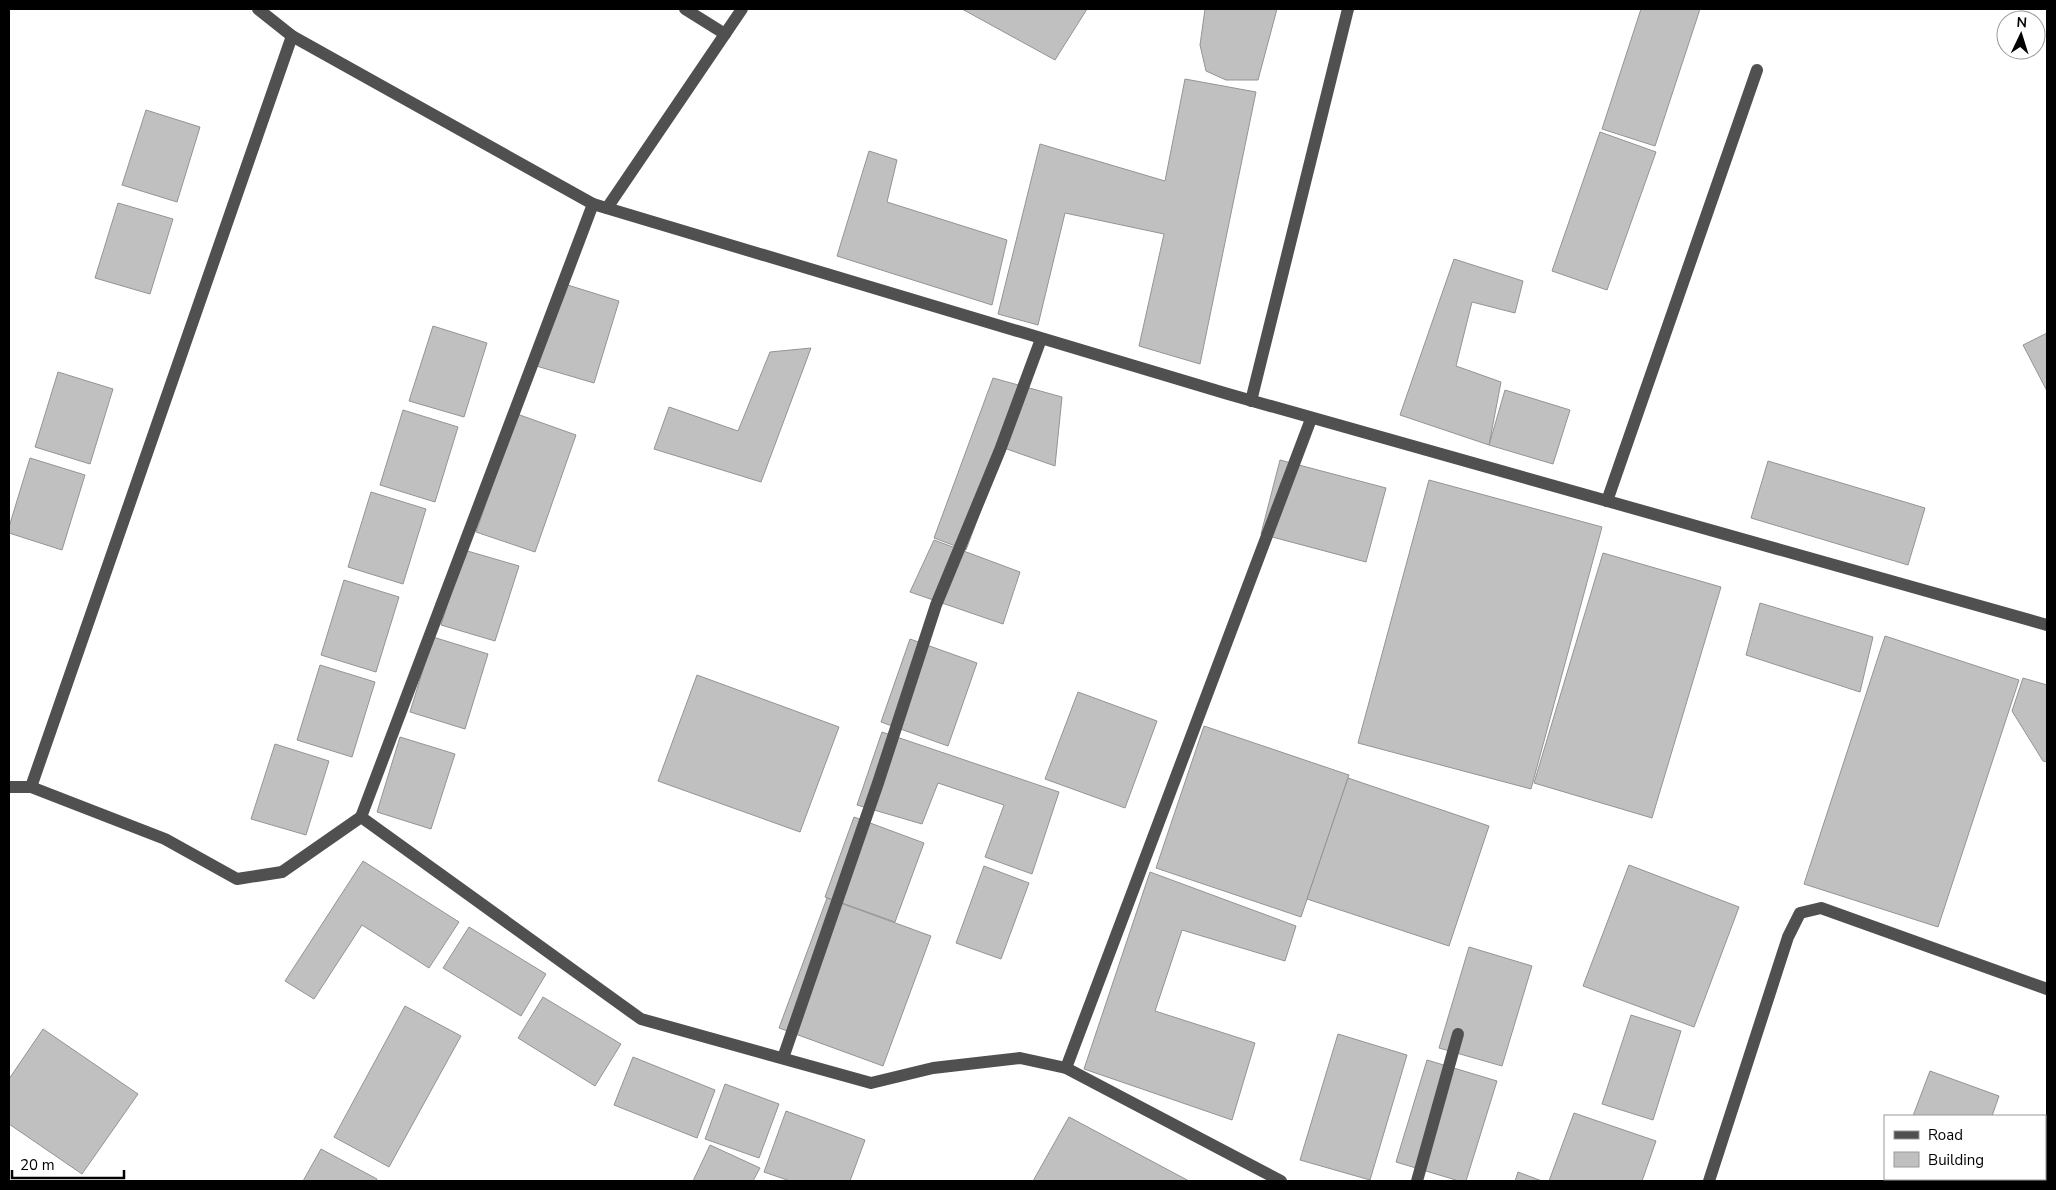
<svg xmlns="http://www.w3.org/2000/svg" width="2056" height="1190" viewBox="0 0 2056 1190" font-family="'Nunito Sans',sans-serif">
<rect width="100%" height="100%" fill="#fff"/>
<!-- building -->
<g fill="#c0c0c0" stroke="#949494">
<polygon points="962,9 1087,9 1055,60"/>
<polygon points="1205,9 1277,9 1258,80 1226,80 1206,71 1200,45"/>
<polygon points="1641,9 1700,9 1655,146 1602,129"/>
<polygon points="1185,79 1256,92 1200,364 1139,346 1164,234 1065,213 1038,325 998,314 1040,144 1165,181"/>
<polygon points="146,110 200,127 177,202 122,185"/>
<polygon points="1600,132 1656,152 1607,290 1552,271"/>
<polygon points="869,151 897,160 887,202 1007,240 992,305 837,256"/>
<polygon points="118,203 173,219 150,294 95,278"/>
<polygon points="1454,259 1523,281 1515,313 1472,302 1456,366 1501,382 1489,445 1400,415"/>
<polygon points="558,282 619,301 594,383 533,365"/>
<polygon points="433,326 487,343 464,417 409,401"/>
<polygon points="2047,333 2047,391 2023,345"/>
<polygon points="811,348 761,482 654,449 669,407 738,431 770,352"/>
<polygon points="58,372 113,389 90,464 35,447"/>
<polygon points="993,378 1062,397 1055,466 1004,448 966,550 934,538"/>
<polygon points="1505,390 1570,410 1553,464 1489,445"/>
<polygon points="403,410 458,427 435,502 380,485"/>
<polygon points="517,414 576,435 535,552 476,532"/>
<polygon points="30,458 85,475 62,550 9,533 9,527"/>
<polygon points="1280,460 1386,488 1366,562 1261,534"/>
<polygon points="1768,461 1925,508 1908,565 1751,518"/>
<polygon points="1429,480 1602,527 1531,789 1358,743"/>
<polygon points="371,492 426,509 403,584 348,567"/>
<polygon points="934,540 1020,572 1003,624 910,592"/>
<polygon points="464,550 519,566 495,641 441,625"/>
<polygon points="1603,553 1721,587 1652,818 1534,783"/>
<polygon points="344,580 399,597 376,672 321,655"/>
<polygon points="1760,603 1873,637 1860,692 1746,655"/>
<polygon points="1885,636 2019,680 1938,927 1804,884"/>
<polygon points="433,637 488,654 465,729 410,712"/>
<polygon points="910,639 977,663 948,746 881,722"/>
<polygon points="320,665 375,682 352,757 297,740"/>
<polygon points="697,675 839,727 800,832 658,781"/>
<polygon points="2023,678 2047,685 2047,762 2043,761 2012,711"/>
<polygon points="1078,692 1157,721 1125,808 1045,779"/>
<polygon points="1204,726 1349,775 1301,917 1156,868"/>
<polygon points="882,732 1059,792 1032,874 985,857 1004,805 938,783 922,824 857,805"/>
<polygon points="400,737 455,754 431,829 377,812"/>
<polygon points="275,744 329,761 306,835 251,819"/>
<polygon points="1348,778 1489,826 1449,946 1307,899"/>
<polygon points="854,817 924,843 895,922 825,897"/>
<polygon points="363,861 459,922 429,968 362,925 314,999 285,981"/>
<polygon points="1629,865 1739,907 1694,1027 1583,986"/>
<polygon points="984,866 1029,883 1001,959 956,943"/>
<polygon points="1150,872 1296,926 1285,961 1182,930 1155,1011 1255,1043 1232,1120 1084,1069"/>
<polygon points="827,898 931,936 883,1066 779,1028"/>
<polygon points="469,927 546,974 521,1016 443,968"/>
<polygon points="1469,947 1532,966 1502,1066 1439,1048"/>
<polygon points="543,997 621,1044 595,1086 518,1038"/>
<polygon points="405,1006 461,1036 389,1167 334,1137"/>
<polygon points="1631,1015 1681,1031 1653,1120 1602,1104"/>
<polygon points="43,1029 138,1094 82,1174 9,1124 9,1079"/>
<polygon points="1338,1034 1407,1055 1370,1180 1300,1160"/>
<polygon points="633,1057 715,1090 697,1138 614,1105"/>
<polygon points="1427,1060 1497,1081 1466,1181 1459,1181 1396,1162"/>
<polygon points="1930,1071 1999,1096 1992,1116 1913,1116"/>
<polygon points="725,1084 779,1104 759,1158 705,1139"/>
<polygon points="786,1111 865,1140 850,1181 790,1181 764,1172"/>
<polygon points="1574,1113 1656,1141 1642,1181 1549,1181"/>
<polygon points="1069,1117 1189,1181 1033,1181"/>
<polygon points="710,1145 760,1168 753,1181 693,1181"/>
<polygon points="321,1149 377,1179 376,1181 303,1181"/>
<polygon points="1518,1172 1542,1181 1515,1181"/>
</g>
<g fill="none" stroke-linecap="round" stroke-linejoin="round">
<!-- minor -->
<g stroke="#505050" stroke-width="12">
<polyline points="258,9 292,36 593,204 1228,394 2047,625"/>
<polyline points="685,9 725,34"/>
<polyline points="593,204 361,817 641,1019 871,1083 933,1068 1020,1058 1066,1068 1281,1181"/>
<polyline points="607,208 742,9"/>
<polyline points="1251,401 1348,9"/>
<polyline points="1607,501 1757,70"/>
<polyline points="9,787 31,787 165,839 237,879 282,872 361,817"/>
<polyline points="31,787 292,36"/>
<polyline points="783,1058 878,783 936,605 1000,450 1041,339"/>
<polyline points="1066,1068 1311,419"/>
<polyline points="1417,1181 1458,1034"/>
<polyline points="1709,1181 1788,937 1800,913 1821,908 2047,989"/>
</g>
</g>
<!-- border -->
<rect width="2056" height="1190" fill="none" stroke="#000000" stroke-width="20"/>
<!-- legend -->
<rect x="1884" y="1115" width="162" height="65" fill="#ffffff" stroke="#999999"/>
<rect x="1894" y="1131" width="25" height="8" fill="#505050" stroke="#999999"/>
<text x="1928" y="1140" font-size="15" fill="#000000">Road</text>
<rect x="1894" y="1152" width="25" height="15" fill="#c0c0c0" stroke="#999999"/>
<text x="1928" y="1165" font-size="15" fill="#000000">Building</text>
<!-- north arrow -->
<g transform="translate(2021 35) rotate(4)"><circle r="24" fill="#ffffff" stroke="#999999"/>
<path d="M0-4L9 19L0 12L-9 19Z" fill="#000000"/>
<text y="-8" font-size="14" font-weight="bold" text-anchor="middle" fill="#000000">N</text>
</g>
<!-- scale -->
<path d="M12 1170v8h112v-8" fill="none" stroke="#000000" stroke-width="2.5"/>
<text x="20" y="1170" font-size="15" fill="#000000" stroke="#ffffff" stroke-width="4" paint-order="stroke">20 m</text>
</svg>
